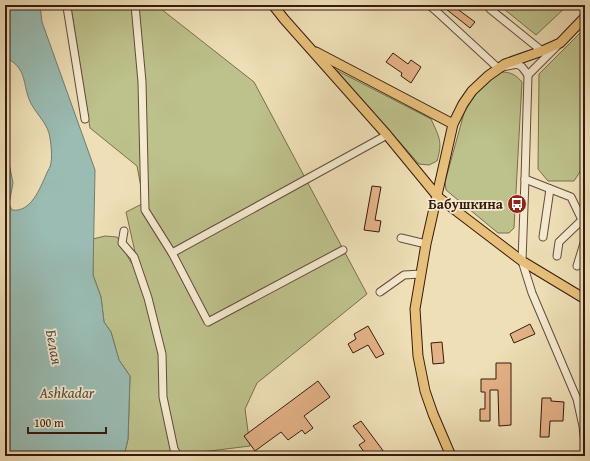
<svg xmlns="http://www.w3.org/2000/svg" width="590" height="461" viewBox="0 0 590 461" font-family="'Gentium Book Plus',serif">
<rect width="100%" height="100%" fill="#eedfb6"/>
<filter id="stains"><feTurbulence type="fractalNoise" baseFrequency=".005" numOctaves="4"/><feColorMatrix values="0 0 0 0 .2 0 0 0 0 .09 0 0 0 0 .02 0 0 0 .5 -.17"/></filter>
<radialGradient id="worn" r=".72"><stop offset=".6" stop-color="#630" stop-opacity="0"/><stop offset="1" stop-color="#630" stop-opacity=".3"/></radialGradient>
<!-- green -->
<g fill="#bdc18b" stroke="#7a6e4c">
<path d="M118,5H156L254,82L367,294L257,383L245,409L250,446L169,456H124L128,439L130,376L119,360L111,332L104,322L101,297L93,275V239L105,236L117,237C125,247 128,264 139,270L126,212L144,203L137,166L90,128L71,8Z"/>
<polygon points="499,5 568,5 536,35"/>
<polygon points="585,28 585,164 574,181 548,181 538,169 539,74"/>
<path d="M336,70L431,119C439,137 443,141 437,161L429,165L419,164Z"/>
<path d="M501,72C511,72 516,75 522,82L514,228L509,233H498L446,190L445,182L464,113L473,97L489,80Z"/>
</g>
<!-- water -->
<path fill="#9abcb3" stroke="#727b71" d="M5,5H40L42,22L95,170L93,275L101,297L104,322L111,332L119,360L130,376L128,439L124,456H5V330L7,327L5,290V96L7,99L5,110L7,153L13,183L9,204L12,210C31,213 40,188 46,175C47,172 49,169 50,167C53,158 51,142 49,133C45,120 34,112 29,99C23,83 26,70 10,60L5,63Z"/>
<!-- building -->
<g fill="#e4b287" stroke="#371a0e">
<polygon points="441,5 452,5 475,22 470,28"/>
<polygon points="393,53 408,64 411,60 421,67 411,83 401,76 402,73 386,62"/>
<polygon points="372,186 381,187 375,220 381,221 379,232 364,230"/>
<polygon points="530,324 535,334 514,343 510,334"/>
<polygon points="368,326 384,354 376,358 368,345 353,353 348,344 356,339 354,334"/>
<polygon points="442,342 444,363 433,364 431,343"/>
<polygon points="496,363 511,363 511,425 499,426 498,390 490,390 490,421 480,421 480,409 485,409 485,392 481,392 481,379 496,379"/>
<polygon points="318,381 330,397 304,416 313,428 305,434 302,430 288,440 281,432 255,451 244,436"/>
<polygon points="542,398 551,398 551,401 564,402 563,421 550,421 549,437 540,437"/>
<polygon points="361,421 387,456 367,456 359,445 365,441 353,426"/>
</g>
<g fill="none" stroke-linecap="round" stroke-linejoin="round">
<defs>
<g id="minor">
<polyline points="69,5 67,7 85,119"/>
<polyline points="135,5 142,82 145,210 172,253"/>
<polyline points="429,5 435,10 498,68 517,64 522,67 528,75"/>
<polyline points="488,5 490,9 542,51"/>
<polyline points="557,46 528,75 525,179 522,261 532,293 577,399 583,426 585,445"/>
<polyline points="525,179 571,197 585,226"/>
<polyline points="124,231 122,243 134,257 148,298 162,354 163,397 174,449 178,456"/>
<polyline points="543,237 550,189"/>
<polyline points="401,238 426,244"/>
<polyline points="343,250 208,322 172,253 387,135"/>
<polyline points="557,256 559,242 582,220"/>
<polyline points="577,266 585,240"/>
<polyline points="380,292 404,275 421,274"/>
</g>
<g id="major">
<polyline points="273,5 284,19 387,135 438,197 522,261 585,299"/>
<polyline points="316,52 453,124"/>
<polyline points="451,456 433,414 425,391 418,356 415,309 426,244 453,124 463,104 472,91 488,76 505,64 542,51 560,43 585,17"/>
</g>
</defs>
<!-- minor casing -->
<use href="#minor" stroke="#654b38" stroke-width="9"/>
<!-- major casing -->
<use href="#major" stroke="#371a0e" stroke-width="11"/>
<!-- minor -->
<use href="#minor" stroke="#f4ead0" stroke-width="7"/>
<!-- major -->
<use href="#major" stroke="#e7c07b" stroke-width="9"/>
</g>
<!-- icons -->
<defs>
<symbol id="bus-disc" viewBox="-11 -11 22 22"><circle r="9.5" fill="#8f2418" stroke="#f4ead0"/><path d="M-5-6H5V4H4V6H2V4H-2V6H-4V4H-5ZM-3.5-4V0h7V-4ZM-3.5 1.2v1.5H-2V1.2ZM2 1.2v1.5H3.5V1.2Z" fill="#fff"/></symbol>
</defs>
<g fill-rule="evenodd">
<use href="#bus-disc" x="506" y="193" width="22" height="22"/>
</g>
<g text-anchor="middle" stroke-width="3.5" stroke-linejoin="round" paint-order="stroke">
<!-- poi labels -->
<g font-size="14" font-weight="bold" fill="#371a0e" stroke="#f4ead0" text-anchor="end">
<text x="503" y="209">Бабушкина</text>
</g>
<!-- water labels -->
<g font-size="15" font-style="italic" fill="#554b40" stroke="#f4ead0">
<text transform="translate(54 347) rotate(79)" y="5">Белая</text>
<text x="67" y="398">Ashkadar</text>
</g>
</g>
<!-- margin -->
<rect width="590" height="461" fill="none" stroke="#eedfb6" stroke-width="20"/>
<rect x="6" y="6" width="578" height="449" fill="none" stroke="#371a0e" stroke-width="2"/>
<rect x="10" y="10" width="570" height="441" fill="none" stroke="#371a0e"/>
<!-- scale -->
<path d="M28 427v6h78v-6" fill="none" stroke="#371a0e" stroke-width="2"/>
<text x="34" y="427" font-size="12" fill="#371a0e" stroke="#f4ead0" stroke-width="3" paint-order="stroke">100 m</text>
<rect width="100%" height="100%" filter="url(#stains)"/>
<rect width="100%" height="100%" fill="url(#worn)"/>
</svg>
